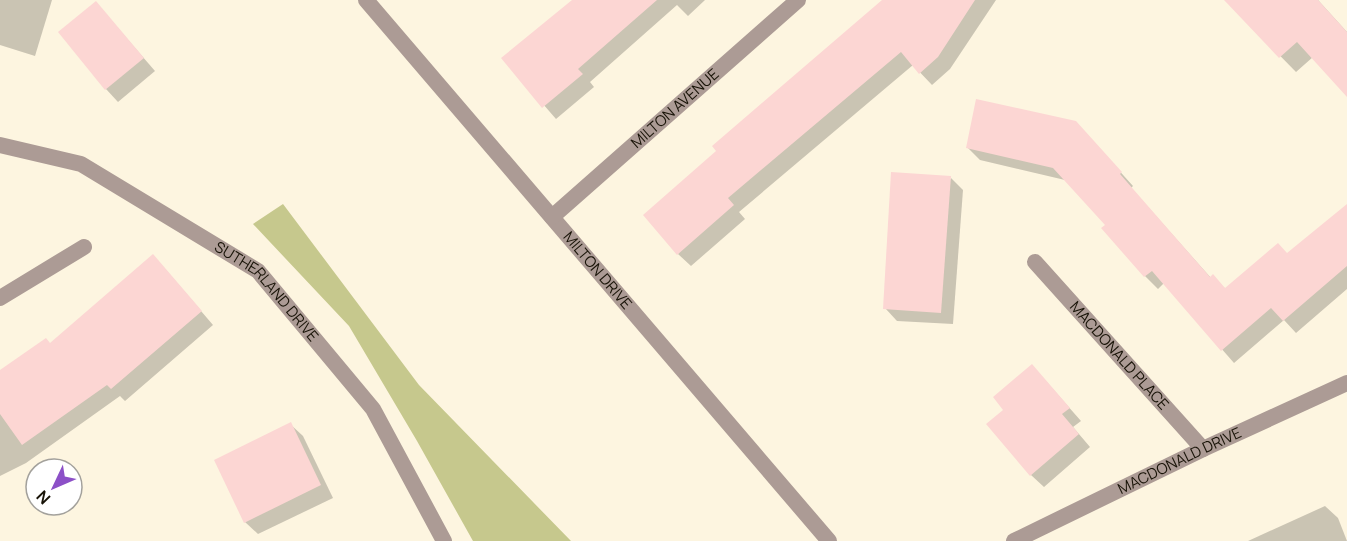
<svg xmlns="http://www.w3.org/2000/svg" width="1347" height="541" viewBox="0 0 1347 541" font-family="Manrope,sans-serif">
<rect width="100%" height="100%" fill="#fdf5e0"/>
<!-- green -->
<polygon fill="#c6c88d" points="283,204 419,385 571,541 473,541 417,441 349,326 253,224"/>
<!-- shadow -->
<g fill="#0003">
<polygon points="0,0 52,0 35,56 0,45"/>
<polygon points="574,0 705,0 688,16 677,5 590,82 594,87 556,119 503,58"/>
<polygon points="884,0 996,0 950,69 932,85 913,65 739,212 745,219 691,266 678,254 718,151"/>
<polygon points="1234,0 1318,0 1347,32 1347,78 1313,57 1296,72 1235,10"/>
<polygon points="96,3 155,71 118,102 106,89"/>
<polygon points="1088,136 1133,186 1131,188 1211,278 1226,289 1347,222 1347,289 1296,333 1284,320 1234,363 1164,283 1158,289 1145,276 1103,228 1107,225 1065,180 980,160 967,147"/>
<polygon points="951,178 963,190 953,324 897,321 885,308"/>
<polygon points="165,269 213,325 125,401 120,396 26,463 0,476 0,372 51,344"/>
<polygon points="1044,379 1081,421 1073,427 1090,447 1044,487 1031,475"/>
<polygon points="290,424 303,436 333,498 258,534 245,522"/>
<polygon points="1325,506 1338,518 1347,541 1248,541"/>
</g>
<!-- building -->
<g fill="#fcd6d3">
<polygon points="572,0 657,0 578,69 583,74 542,108 501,58"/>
<polygon points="882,0 975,0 938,57 919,74 901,52 728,198 734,205 677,255 643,215 716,151 712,146"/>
<polygon points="1224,0 1318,0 1347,32 1347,97 1297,42 1279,58"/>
<polygon points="96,1 144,58 105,90 58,32"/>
<polygon points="976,99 1076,121 1122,172 1120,174 1210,277 1213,274 1225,288 1278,243 1287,253 1347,204 1347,266 1283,321 1271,308 1221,351 1152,271 1144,277 1101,228 1105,225 1053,168 966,148"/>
<polygon points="891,172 951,176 941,313 883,309"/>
<polygon points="153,254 202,311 111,389 107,385 22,445 0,414 0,370 46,338 50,343"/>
<polygon points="1032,364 1070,408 1062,414 1079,434 1030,476 986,424 1003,410 993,397"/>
<polygon points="291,422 321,485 244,523 214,460"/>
</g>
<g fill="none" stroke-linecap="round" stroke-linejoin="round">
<!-- minor -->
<g stroke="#ac9b95" stroke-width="16">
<path id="s1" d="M366,0L829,541"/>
<path id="s2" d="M0,145L81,164L258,271L373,409L444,541"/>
<path id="s3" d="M552,217L798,0"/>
<path id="s4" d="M1035,262L1203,449"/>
<polyline points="0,298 84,247"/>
<path id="s5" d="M1014,541L1203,449L1347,383"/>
</g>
</g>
<g text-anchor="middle" stroke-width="5" stroke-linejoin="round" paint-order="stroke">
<!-- street labels -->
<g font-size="15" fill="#181307" stroke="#fff">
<text dy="5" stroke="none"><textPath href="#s3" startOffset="164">MILTON AVENUE</textPath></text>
<text dy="5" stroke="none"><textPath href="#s1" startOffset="356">MILTON DRIVE</textPath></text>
<text dy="5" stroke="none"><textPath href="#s2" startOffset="310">SUTHERLAND DRIVE</textPath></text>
<text dy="5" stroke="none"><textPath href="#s4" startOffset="126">MACDONALD PLACE</textPath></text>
<text dy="5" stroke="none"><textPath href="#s5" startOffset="184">MACDONALD DRIVE</textPath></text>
</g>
</g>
<!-- north arrow -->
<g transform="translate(54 487) rotate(226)"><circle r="28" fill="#ffffff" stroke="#a3a19c" stroke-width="1.5"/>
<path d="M0-4.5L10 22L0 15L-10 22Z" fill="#8c50c7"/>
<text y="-9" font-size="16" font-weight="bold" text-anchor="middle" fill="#181307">N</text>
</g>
</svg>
